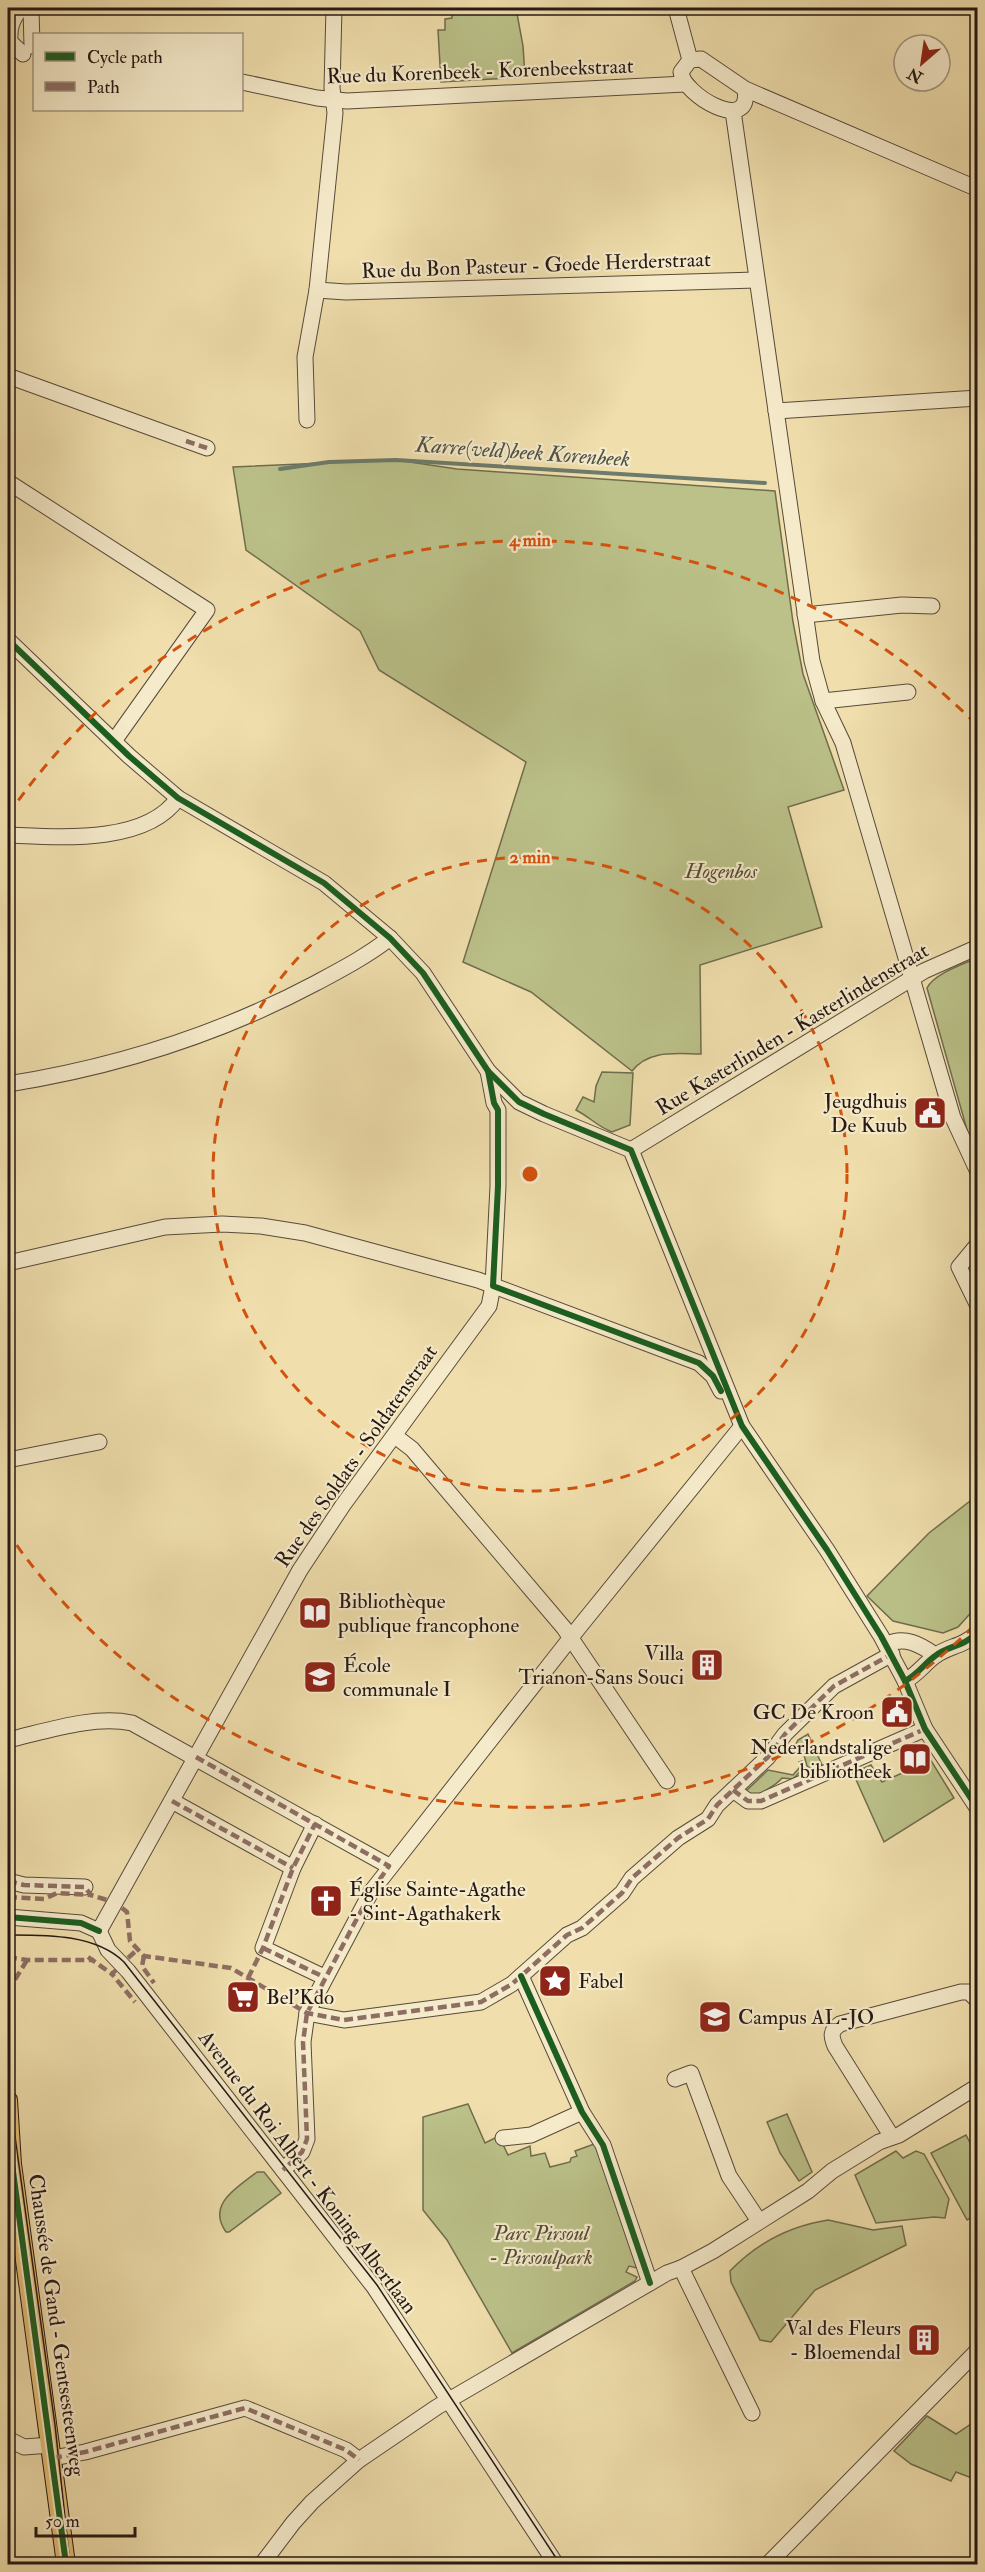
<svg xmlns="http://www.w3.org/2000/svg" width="985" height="2572" viewBox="0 0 985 2572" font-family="'IM FELL Double Pica',serif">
<rect width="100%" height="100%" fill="#f0dfad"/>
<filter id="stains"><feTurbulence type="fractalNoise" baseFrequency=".00333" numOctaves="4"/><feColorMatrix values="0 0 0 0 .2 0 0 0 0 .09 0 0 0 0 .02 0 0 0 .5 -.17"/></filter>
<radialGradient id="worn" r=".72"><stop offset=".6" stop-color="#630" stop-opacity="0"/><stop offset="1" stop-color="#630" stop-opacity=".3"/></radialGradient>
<!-- green -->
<g fill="#bbc189" stroke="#706c4e" stroke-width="1.5">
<polygon points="451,8 516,8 523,46 525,77 441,82 438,30 445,30 445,19 452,18"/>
<path d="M396,460L457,469L775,491L793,622L803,674L844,790L788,807L822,927L700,965L701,1054C677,1054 649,1049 632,1071L531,992L463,962L526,762L379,670L360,631L246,550L233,467Z"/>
<path d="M977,958V1151L969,1137L927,988C934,974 963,964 977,958Z"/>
<path d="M602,1072L633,1073L630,1125L612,1132C597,1126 591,1118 576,1110L583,1097L594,1102L596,1086Z"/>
<polygon points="970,1501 977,1512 977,1606 958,1627 943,1633 893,1621 867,1596 929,1533"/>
<polygon points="808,1734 822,1765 813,1770 807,1766 804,1755 795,1746 798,1740"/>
<polygon points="922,1746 954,1798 884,1842 853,1773 871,1765 882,1782 927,1762 920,1747"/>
<path d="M802,1761L801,1771L793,1779L782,1778C774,1788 763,1789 757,1798L746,1791L768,1770L793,1775L800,1767L799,1762Z"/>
<polygon points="468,2104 485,2143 499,2136 508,2155 530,2146 531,2156 545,2153 550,2167 570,2162 571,2158 577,2156 575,2151 597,2143 637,2268 629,2266 626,2272 637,2277 635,2281 512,2353 447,2240 423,2210 423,2117"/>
<polygon points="787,2114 812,2172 799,2181 780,2153 767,2122"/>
<polygon points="966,2135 977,2156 977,2214 967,2220 931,2153"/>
<polygon points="896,2151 903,2158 916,2151 924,2154 949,2199 945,2218 934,2217 876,2223 855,2175"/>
<path d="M257,2172H264L281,2193L229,2232H226C206,2204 238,2187 257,2172Z"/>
<path d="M828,2220L873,2230L902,2226L906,2245L815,2290L771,2342L760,2340L731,2282L730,2271C757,2243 790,2226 828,2220Z"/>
<polygon points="927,2416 956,2434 971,2424 977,2423 977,2480 956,2472 951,2481 911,2464 894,2451"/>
</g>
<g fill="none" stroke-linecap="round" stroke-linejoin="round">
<!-- stream -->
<polyline stroke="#6c7b6b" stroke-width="4" points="280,469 329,462 396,460 765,483"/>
<defs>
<g id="minor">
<path d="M21,8C12,20 9,27 10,42L23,54"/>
<polyline points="31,8 32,46"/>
<polyline points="676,8 690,60"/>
<polyline points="242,82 317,98 347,101 685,84"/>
<path d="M745,89C752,136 682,94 681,72L690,60L701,59L745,89L978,189"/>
<polyline points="733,111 812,661 823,701 843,743 953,1118 978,1172"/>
<polyline points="317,290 346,292 756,280"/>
<polyline points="8,376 207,448"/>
<polyline points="776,411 978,398"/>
<polyline points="307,420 305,357 317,290 335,113 332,88 334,8"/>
<polyline points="8,482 207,610 114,741"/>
<polyline points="805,615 902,605 932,606"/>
<polyline points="8,640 129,756 178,798 324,883 390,938 423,973 488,1071 519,1102 544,1114 631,1150 742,1426 827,1550 881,1636 905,1681 925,1729 978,1809"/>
<polyline points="823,701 908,692"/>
<path d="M8,835C57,837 146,845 178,798"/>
<path d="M8,1084C115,1067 220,1034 316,983C342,969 367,956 390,938"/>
<polyline points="631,1150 924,971 978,947"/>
<polyline points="978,1244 959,1267 978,1306"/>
<polyline points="8,1263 165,1227 222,1224 261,1226 305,1233 478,1280 699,1363 713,1376 721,1391"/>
<polyline points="395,1436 412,1449 564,1628 667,1781"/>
<polyline points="8,1460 99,1442"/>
<path d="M886,1645C904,1635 921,1645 935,1655"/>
<path d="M905,1681C918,1674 924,1664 935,1656C949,1645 962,1648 978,1632"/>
<path d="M8,1740C47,1731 93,1715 132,1723L389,1866"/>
<polyline points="733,1790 748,1801 761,1801 925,1729"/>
<polyline points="172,1801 293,1868"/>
<polyline points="315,1824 293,1868 263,1948 324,1977"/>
<polyline points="8,1881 24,1885 85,1887"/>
<polyline points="8,1917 81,1923 99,1931"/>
<polyline points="99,1931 300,1570 343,1505 489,1306 493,1286 498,1186 498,1110 494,1103 488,1071"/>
<polyline points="99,1931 108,1950 128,1971 374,2287 556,2564"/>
<polyline points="521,1976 582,2112 603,2145 650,2283"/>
<polyline points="307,2013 344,2020 481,2002 512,1984 567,1935 582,1928 622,1893 632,1878 678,1838 708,1819 717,1805 768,1757 785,1734 834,1686 892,1654"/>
<polyline points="675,2079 691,2073 729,2176 759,2221"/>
<path d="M892,2137L835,2046C831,2036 830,2031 840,2024L961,1992H969L978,2001"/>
<polyline points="503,2138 531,2135 582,2112"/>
<polyline points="283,2170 302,2152 307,2139 303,2042 307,2013 371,1892 580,1626 742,1426"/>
<polyline points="681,2268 752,2413"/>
<polyline points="8,2439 24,2447 51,2445"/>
<polyline points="53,2458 85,2452 245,2408 346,2450 359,2460"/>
<polyline points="262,2564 293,2523 312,2502 359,2460 437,2407 667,2273 681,2268 713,2251 808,2191 832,2171 879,2142 899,2135 978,2086"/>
<polyline points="768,2564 978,2350"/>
</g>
<polyline id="major" points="8,2100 12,2164 66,2564"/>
</defs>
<!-- minor casing -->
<use href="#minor" stroke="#584a3a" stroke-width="17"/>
<!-- major casing -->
<use href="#major" stroke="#251814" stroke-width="20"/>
<!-- minor -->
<use href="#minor" stroke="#f5eaca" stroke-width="15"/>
<!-- major -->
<use href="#major" stroke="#e8c076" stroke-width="18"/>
<!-- tram -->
<g stroke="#251814" stroke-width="1.5">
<path d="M8,1935C46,1935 95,1934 124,1962L377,2285L560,2564"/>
<polyline points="8,2086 55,2425 70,2564"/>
<polyline points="8,2165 57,2519"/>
</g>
<!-- quiet -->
<g stroke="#8d6e63" stroke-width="4.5" stroke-dasharray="9 4.5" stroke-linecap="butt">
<polyline points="186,441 207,448"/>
<polyline points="196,1757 389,1866 371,1892 307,2013 303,2042 307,2139 302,2152 283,2170"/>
<polyline points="733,1790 748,1801 761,1801 925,1729"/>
<polyline points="172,1801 293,1868"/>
<polyline points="8,1881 24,1885 85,1887 91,1895 107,1900"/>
<polyline points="8,1897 44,1899 57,1893 91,1895"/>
<polyline points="122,1908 127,1912 130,1941 144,1956 231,1968 307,2013 344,2020 481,2002 512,1984 567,1935 582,1928 622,1893 632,1878 678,1838 708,1819 717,1805 768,1757 785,1734 834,1686 892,1654"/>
<polyline points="8,1948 8,1945"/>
<polyline points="263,1948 324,1977"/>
<polyline points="144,1956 142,1966 154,1983"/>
<polyline points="8,1957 27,1960 94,1960"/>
<polyline points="88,1957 112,1974"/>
<polyline points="128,1958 137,1950"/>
<polyline points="116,1970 112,1974 135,2002"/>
<polyline points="248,1978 263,1948 293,1868 315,1824"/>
<polyline points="8,1991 27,1960"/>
<polyline points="53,2458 85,2452 245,2408 346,2450 359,2460"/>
</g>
<defs>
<g id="cycleway">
<polyline points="8,640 129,756 178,798 324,883 390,938 423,973 488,1071 519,1102 544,1114 631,1150 742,1426 827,1550 881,1636 905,1681 925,1729 978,1809"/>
<polyline points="488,1071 494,1103 498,1110 498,1186 493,1286 699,1363 713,1376 721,1391"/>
<path d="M905,1681C918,1674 924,1664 935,1656C949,1645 962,1648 978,1632"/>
<polyline points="8,1917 81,1923 99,1931"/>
<polyline points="521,1976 582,2112 603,2145 650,2283"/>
<polyline points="8,2100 12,2164 66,2564"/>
</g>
</defs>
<!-- cycleway casing -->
<use href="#cycleway" stroke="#f5eaca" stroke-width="10"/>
<!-- cycleway -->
<use href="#cycleway" stroke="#1b5e20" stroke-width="6"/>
</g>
<!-- distance rings -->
<g fill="none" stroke="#d4520d" stroke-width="3" stroke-dasharray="10 8">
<circle cx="530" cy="1174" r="317"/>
<path d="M974 1626A634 634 0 0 1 8 1533M8 815A634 634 0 0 1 974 722"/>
</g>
<!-- icons -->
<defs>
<symbol id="civic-square" viewBox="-11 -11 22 22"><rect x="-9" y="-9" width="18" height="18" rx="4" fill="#8f2418" stroke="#f5eaca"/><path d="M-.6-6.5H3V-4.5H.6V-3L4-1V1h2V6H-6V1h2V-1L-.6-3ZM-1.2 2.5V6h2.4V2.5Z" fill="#fff"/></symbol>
<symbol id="library-square" viewBox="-11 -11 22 22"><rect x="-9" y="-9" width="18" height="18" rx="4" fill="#8f2418" stroke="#f5eaca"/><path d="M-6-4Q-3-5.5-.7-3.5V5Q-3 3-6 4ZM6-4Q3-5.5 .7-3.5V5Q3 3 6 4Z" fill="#fff"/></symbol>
<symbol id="building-square" viewBox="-11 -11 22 22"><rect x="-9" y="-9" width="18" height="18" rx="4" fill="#8f2418" stroke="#f5eaca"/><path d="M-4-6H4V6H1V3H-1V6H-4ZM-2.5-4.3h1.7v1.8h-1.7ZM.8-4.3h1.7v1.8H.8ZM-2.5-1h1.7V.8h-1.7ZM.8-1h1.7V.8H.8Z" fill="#fff"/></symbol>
<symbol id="school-square" viewBox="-11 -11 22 22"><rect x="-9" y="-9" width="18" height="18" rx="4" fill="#8f2418" stroke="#f5eaca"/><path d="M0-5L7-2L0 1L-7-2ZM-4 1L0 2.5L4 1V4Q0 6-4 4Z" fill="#fff"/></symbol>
<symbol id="church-square" viewBox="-11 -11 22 22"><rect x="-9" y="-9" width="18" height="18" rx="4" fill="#8f2418" stroke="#f5eaca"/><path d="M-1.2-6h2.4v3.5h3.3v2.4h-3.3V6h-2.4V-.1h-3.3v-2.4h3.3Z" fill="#fff"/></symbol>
<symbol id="sight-square" viewBox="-11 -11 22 22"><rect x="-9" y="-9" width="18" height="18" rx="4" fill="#8f2418" stroke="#f5eaca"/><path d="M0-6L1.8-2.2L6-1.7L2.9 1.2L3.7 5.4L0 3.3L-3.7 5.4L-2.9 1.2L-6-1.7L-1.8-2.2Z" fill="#fff"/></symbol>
<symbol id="supermarket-square" viewBox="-11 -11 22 22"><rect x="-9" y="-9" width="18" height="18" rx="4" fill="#8f2418" stroke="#f5eaca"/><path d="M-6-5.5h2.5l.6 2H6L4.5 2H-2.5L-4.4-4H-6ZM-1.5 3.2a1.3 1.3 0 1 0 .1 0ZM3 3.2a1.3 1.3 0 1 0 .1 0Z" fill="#fff"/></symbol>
</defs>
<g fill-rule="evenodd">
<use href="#civic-square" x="911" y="1094" width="38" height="38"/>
<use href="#library-square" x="296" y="1594" width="38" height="38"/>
<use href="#building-square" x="688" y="1646" width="38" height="38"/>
<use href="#school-square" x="301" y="1658" width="38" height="38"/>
<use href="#civic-square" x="878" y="1693" width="38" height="38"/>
<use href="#library-square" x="896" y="1740" width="38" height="38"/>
<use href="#church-square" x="307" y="1882" width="38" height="38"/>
<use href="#sight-square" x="536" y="1962" width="38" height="38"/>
<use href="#supermarket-square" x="224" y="1978" width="38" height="38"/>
<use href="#school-square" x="696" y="1998" width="38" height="38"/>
<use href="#building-square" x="905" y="2321" width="38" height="38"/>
</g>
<g text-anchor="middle" stroke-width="4.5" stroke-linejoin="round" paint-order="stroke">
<!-- street labels -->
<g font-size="21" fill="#251814" stroke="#f5eaca">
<text transform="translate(480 71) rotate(-2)" y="7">Rue du Korenbeek - Korenbeekstraat</text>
<text transform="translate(536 265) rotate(-2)" y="7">Rue du Bon Pasteur - Goede Herderstraat</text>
<text transform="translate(792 1029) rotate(-31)" y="7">Rue Kasterlinden - Kasterlindenstraat</text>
<text transform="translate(356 1456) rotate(-55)" y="7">Rue des Soldats - Soldatenstraat</text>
<text transform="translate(308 2172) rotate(53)" y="7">Avenue du Roi Albert - Koning Albertlaan</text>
<text transform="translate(57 2325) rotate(82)" y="7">Chaussée de Gand - Gentsesteenweg</text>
</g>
<!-- park labels -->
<g font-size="21" font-style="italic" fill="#524b37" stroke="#f5eaca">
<text x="721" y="878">Hogenbos</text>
<text x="541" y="2240">Parc Pirsoul<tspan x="541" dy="24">- Pirsoulpark</tspan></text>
</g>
<!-- poi labels -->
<g font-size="21" fill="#251814" stroke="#f5eaca" text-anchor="start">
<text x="907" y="1108" text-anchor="end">Jeugdhuis<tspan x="907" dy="24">De Kuub</tspan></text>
<text x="338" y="1608">Bibliothèque<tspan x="338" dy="24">publique francophone</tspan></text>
<text x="684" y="1660" text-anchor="end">Villa<tspan x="684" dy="24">Trianon-Sans Souci</tspan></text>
<text x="343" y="1672">École<tspan x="343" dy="24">communale I</tspan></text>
<text x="874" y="1719" text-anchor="end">GC De Kroon</text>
<text x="892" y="1754" text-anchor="end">Nederlandstalige<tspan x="892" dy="24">bibliotheek</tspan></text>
<text x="349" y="1896">Église Sainte-Agathe<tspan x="349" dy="24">- Sint-Agathakerk</tspan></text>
<text x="578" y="1988">Fabel</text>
<text x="266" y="2004">Bel'Kdo</text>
<text x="738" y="2024">Campus AL-JO</text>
<text x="901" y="2335" text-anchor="end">Val des Fleurs<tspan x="901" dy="24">- Bloemendal</tspan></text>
</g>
<!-- water labels -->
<g font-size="22" font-style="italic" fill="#4e5247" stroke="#f5eaca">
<text transform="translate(523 451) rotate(4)" y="8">Karre(veld)beek Korenbeek</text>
</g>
</g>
<circle cx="530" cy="1174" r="9" fill="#d4520d" stroke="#f5eaca" stroke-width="3"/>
<g font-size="18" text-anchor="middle" font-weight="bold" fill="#d4520d" stroke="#f5eaca" stroke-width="4.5" stroke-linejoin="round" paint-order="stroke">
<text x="530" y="546">4 min</text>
<text x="530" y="863">2 min</text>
</g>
<!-- margin -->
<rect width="985" height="2572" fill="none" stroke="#f0dfad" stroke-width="30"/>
<rect x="9" y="9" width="967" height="2554" fill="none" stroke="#251814" stroke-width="3"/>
<rect x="15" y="15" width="955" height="2542" fill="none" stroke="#251814" stroke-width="1.5"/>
<!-- legend -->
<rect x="33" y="33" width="210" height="78" fill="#f5eaca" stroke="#a29681" stroke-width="1.5"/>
<rect x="45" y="52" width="30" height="9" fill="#1b5e20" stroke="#a29681" stroke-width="1.5"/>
<text x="87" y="63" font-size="18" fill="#251814">Cycle path</text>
<rect x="45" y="82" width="30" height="9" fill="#8d6e63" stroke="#a29681" stroke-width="1.5"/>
<text x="87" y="93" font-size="18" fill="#251814">Path</text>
<!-- north arrow -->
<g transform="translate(922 63) rotate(209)"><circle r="28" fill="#f5eaca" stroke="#a29681" stroke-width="1.5"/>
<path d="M0-4.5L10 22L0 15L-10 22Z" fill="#8f2418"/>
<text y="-9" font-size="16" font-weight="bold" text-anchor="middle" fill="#251814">N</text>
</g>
<!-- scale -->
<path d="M36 2527v9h99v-9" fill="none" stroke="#251814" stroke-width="3"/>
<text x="45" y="2527" font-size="18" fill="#251814" stroke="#f5eaca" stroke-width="4.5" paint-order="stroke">50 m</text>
<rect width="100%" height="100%" filter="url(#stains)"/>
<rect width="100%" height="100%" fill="url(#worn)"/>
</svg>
